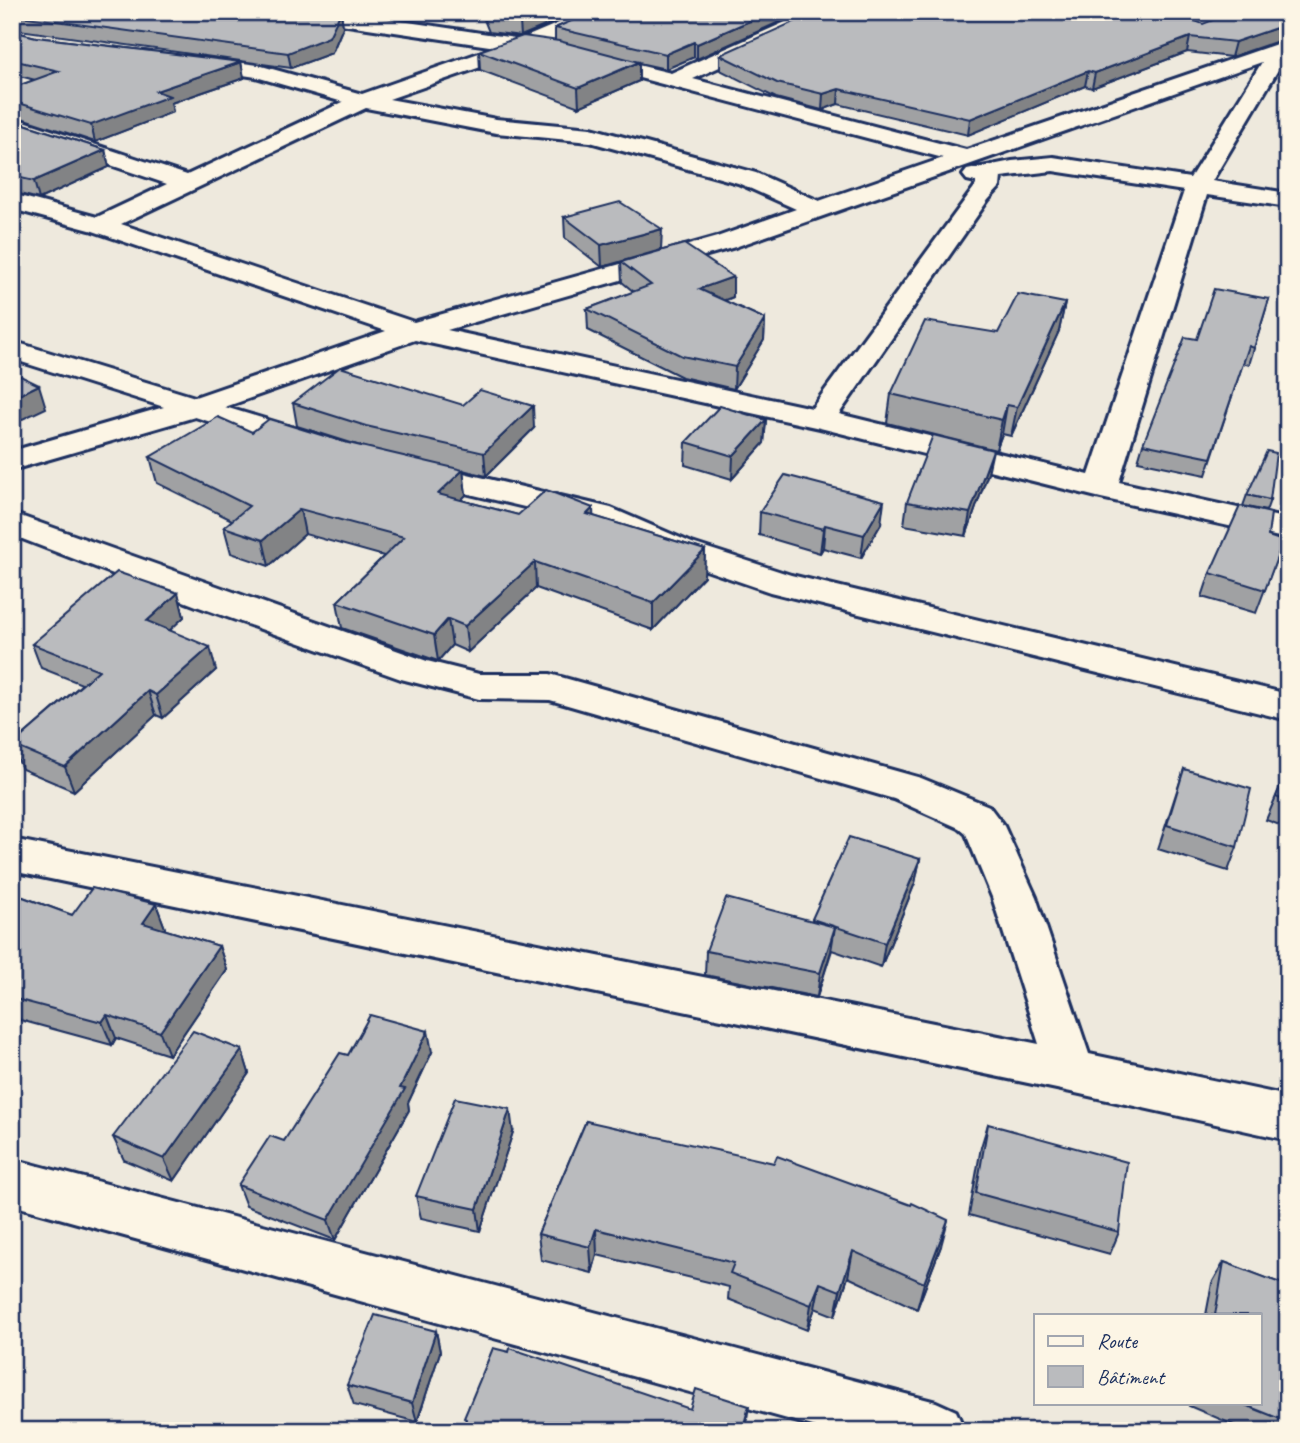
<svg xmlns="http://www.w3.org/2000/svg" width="1300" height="1443" viewBox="0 0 1300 1443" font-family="Caveat,sans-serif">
<rect width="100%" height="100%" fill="#eee9dd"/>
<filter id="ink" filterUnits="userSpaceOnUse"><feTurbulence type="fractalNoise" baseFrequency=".0143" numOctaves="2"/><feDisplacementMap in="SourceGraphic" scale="14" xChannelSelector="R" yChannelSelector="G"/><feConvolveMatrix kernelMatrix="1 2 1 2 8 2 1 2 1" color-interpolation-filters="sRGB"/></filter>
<g filter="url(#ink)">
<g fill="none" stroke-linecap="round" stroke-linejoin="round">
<defs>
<g id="street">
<path d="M290,12H341L521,39L585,12H613L610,16L547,43L671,73L808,12H835L832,16L693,79L966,150L1288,40V53L1212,181L1288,193V207L1207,195L1119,482L1288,519V539L1101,498L820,428L415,340L225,407L318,435L323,442L318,449L307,451L296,449L195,417L12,470V451L164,407L12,359V341L195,397L386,331L90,230L12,209V194L97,217L167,184L12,132V117L187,175L343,102L256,77L184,66L181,62L184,58L191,56L258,65L362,94L496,47L300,18ZM524,52L560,57L943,158L819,201L756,173L591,128L496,119L389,99ZM1262,62L1190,178L1053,157L1012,161L967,170L963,175L967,180L976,182V185L812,408L447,330L735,247ZM366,108L496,133L590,142L738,183L796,209L717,237L414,322L121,224ZM1053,171L1184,191L1089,475L839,414L988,200L1000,187L1001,177Z"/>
<polygon points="413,461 611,508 692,543 791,575 1288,694 1288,720 770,592 668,557 588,522 402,478 397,471 402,464"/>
<polygon points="12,513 427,661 479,674 550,674 921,778 989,806 1004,826 1036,897 1089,1054 1288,1096 1288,1140 1071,1092 12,871 12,839 1039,1044 992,897 966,834 959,828 894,799 550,700 479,699 401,679 199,607 12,535"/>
<polygon points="12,1159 936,1402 956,1411 965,1431 831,1431 12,1205"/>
</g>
</defs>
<!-- street casing -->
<use href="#street" stroke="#1b2f5e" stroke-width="6"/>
<!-- street -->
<use href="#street" fill="#fcf5e5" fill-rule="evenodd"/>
</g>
<!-- wall -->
<g fill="#a0a1a3" stroke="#1b2f5e" stroke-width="2">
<polygon points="12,12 341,12 343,27 332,53 291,68 12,29"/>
<polygon points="481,12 578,12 521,36 489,32"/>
<polygon points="592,12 801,12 697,59 694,57 666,69 639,63 639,81 579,107 480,70 479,51 555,41 555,28"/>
<polygon points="1288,12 1288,38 1231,57 1187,52 1092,88 1085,86 968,135 838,104 822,110 776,98 720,70 720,55 1203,24"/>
<polygon points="12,31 36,37 241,62 244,78 171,103 173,112 95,142 12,115 12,88 35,80 12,74"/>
<polygon points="1288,54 1288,177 1284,177 1286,67 1288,64 1285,63"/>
<polygon points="12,120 105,150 109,167 39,199 12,192"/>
<polygon points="564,217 661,250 602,267 565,238"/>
<polygon points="621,262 733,277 733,297 724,301 765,319 764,340 734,389 682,377 588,330 587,309 634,292 622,282"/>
<polygon points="1269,299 1249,365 1243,363 1206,475 1138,461 1143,444 1197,339"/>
<polygon points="1065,303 1059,331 1011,436 1002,434 996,450 887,423 891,394 998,333"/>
<polygon points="293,403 534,428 486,476 463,470 466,495 461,500 518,515 593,516 705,550 704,576 653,630 536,588 468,652 452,645 438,661 342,628 337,602 384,556 305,534 269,566 231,553 224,527 232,520 157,483 150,457 252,432 344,442 367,448 297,426"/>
<polygon points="766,420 764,443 732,479 685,465 686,442"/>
<polygon points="988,473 966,536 904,525 907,502"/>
<polygon points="1247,495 1270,500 1266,511 1243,506"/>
<polygon points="760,512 881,524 861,558 823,548 820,553 759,535"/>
<polygon points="1268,536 1283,541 1256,613 1202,597 1210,573"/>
<polygon points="178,593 184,617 170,630 216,670 163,718 156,715 74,791 22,769 12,745 82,684 41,668 32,644"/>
<polygon points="1288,768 1288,828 1266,820"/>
<polygon points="1184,769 1237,847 1228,871 1158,849"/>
<polygon points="920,859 915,883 881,967 832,950 817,997 705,975 706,951 812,921 812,919"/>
<polygon points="12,893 72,915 156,904 165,928 163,929 219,946 227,970 169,1055 116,1038 112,1045 20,1020 12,1030"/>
<polygon points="242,1050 249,1073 174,1181 124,1160 113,1137"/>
<polygon points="432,1052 408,1103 409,1110 335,1240 246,1206 238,1185 284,1141 348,1055"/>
<polygon points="586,1121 941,1246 917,1309 848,1277 835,1316 815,1308 807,1330 728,1299 729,1287 597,1255 592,1273 541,1260 538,1234"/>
<polygon points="988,1124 1119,1232 1110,1254 969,1215 981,1147"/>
<polygon points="513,1132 480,1231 421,1218 416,1196"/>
<polygon points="1224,1262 1288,1286 1288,1431 1248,1431 1189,1406 1190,1403 1260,1403 1260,1315 1206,1315 1212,1283"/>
<polygon points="436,1331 440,1352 417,1422 354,1405 347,1385"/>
</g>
<!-- shaded-wall -->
<g fill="#828385" stroke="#1b2f5e" stroke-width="2">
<polygon points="341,12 343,27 332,53 291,68 288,53"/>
<polygon points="543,12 578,12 521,36 520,22"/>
<polygon points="770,12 801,12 697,59 697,44"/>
<polygon points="1288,24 1287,38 1231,57 1235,42"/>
<polygon points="1190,37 1187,52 1092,88 1095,73"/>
<polygon points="694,42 694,57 666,69 666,54"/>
<polygon points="241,62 244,78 171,103 173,112 95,142 91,125 156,91"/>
<polygon points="639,62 639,81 579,107 578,88"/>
<polygon points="1088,71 1085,86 968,135 970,119"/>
<polygon points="839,89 838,104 822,110 823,94"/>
<polygon points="105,150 109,167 39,199 34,181"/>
<polygon points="662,229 661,250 602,267 601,245"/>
<polygon points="733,277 733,297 698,310 699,289"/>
<polygon points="1065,303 1059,331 1011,436 1017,407"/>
<polygon points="765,319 764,340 734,389 735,367"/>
<polygon points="39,385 46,408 12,424 12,398"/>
<polygon points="1007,405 1002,434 996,450 1002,420"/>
<polygon points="533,406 534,428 486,476 484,453"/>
<polygon points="766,420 764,443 732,479 733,456"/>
<polygon points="993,450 988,473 966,536 970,513"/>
<polygon points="463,470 466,495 441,520 438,494"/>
<polygon points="884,501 881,524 861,558 864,535"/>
<polygon points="593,508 594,533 587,514"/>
<polygon points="300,509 305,534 269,566 263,540"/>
<polygon points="825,525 823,548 820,553 823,529"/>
<polygon points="705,550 704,576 653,630 653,603"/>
<polygon points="535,562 536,588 468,652 465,626"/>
<polygon points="178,593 184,617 154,645 147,621"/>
<polygon points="448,619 452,645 438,661 434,635"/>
<polygon points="210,647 216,670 163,718 156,695"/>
<polygon points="148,691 156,715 74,791 65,767"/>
<polygon points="920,859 915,883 881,967 885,943"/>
<polygon points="156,904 165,928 152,947 143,923"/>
<polygon points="835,927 831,951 817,997 820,973"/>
<polygon points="219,946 227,970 169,1055 160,1032"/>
<polygon points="12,1005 20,1020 12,1030"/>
<polygon points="107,1015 116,1038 112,1045 102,1022"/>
<polygon points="428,1031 432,1052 408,1103 409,1110 335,1240 328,1220 400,1088"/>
<polygon points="242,1050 249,1073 174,1181 164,1159"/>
<polygon points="510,1109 513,1132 480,1231 477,1209"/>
<polygon points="948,1220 941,1246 917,1309 924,1283"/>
<polygon points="596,1229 597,1255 592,1273 590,1247"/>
<polygon points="853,1251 848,1277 835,1316 840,1291"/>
<polygon points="820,1283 815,1308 807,1330 811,1305"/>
<polygon points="436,1331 440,1352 417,1422 412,1403"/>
<polygon points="749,1406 745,1431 742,1431"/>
</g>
<!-- building -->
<g fill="#babbbe" stroke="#1b2f5e" stroke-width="2">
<polygon points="12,12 341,12 329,37 288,53 12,15"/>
<polygon points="486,12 543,12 520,22 488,17"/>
<polygon points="592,12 770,12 697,44 694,42 666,54 555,28"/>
<polygon points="816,12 1171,12 1203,24 1233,12 1288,12 1288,24 1235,42 1190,37 1095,73 1088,71 970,119 839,89 823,94 777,83 720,55"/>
<polygon points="12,31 36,37 241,62 156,91 170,96 91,125 12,101 12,88 59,71 12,60"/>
<polygon points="523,36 559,41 639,62 578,88 479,51"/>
<polygon points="12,120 105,150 34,181 12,176"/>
<polygon points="620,202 662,229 601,245 564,217"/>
<polygon points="684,244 733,277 699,289 765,319 735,367 682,356 587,309 651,285 621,262"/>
<polygon points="1214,289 1269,299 1254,348 1249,346 1211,458 1143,444 1185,337 1197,339"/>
<polygon points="1018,294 1065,303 1017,407 1007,405 1002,420 891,394 925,321 998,333"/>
<polygon points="340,367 463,405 480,390 533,406 484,453 366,426 293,403"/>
<polygon points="12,372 39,385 12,398"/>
<polygon points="720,406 766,420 733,456 686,442"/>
<polygon points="218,417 252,432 269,419 344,442 463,470 438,494 518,515 546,490 593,508 587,514 705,550 653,603 535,562 465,626 448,619 434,635 337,602 404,537 300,509 263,540 224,527 249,506 150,457"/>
<polygon points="933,435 993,450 970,513 907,502"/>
<polygon points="1267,451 1276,453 1270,500 1247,495"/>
<polygon points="785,475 884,501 864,535 825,525 823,529 760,512"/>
<polygon points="1240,506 1271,513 1268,536 1283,541 1265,590 1210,573"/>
<polygon points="117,572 178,593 147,621 210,647 156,695 148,691 65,767 12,745 99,670 32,644"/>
<polygon points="1288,768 1288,802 1276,797"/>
<polygon points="1184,769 1251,789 1237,847 1167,825"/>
<polygon points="849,837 920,859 885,943 812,919"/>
<polygon points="92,888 156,904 143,923 219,946 160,1032 107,1015 102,1022 12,998 12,893 72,915"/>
<polygon points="726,898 835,927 820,973 706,951"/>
<polygon points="370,1015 428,1031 400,1088 405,1089 328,1220 238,1185 270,1136 284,1141 340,1053 348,1055"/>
<polygon points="193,1031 242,1050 164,1159 113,1137"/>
<polygon points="455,1098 510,1109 477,1209 416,1196"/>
<polygon points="586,1121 774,1163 777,1156 911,1205 912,1203 948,1220 924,1283 853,1251 840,1291 820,1283 811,1305 730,1273 734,1263 596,1229 590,1247 538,1234"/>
<polygon points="988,1124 1127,1162 1119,1232 976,1193"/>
<polygon points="1224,1262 1288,1286 1288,1422 1240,1403 1260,1403 1260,1315 1215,1315"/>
<polygon points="375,1315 436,1331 412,1403 347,1385"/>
<polygon points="493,1348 509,1352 510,1348 690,1409 696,1389 749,1406 742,1431 462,1431 466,1419 464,1418"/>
</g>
</g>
<!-- margin -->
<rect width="1300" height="1443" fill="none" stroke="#fcf5e5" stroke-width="42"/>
<rect x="21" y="21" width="1258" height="1401" fill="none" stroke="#1b2f5e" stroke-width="2.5" filter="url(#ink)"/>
<!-- legend -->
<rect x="1034" y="1314" width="228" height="91" fill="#fcf5e5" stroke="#a2a6af" stroke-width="2"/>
<rect x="1048" y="1336" width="35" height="10" fill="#fcf5e5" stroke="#a2a6af" stroke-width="2"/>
<text x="1097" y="1348" font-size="21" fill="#1b2f5e">Route</text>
<rect x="1048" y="1366" width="35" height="21" fill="#babbbe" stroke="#a2a6af" stroke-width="2"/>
<text x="1097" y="1384" font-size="21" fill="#1b2f5e">Bâtiment</text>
</svg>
